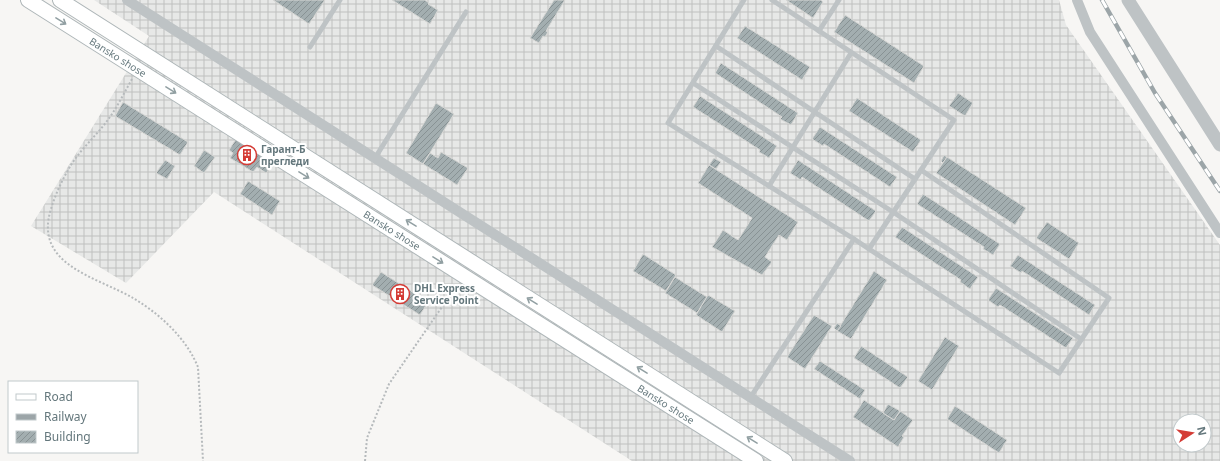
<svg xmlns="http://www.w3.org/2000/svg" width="1220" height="461" viewBox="0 0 1220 461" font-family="'Noto Sans',sans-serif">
<defs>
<pattern id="industrial-grid" width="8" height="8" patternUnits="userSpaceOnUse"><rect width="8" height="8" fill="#e7e8e7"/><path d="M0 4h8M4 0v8" fill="none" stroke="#bfc1c0"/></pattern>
<pattern id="building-hatch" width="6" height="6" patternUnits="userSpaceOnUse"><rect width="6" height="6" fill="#a3aeb0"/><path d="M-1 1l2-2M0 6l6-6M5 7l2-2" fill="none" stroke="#889294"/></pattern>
</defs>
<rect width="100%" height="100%" fill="#f7f6f4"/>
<!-- industrial -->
<path fill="url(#industrial-grid)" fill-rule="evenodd" d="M94,0H1059L1066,25L1220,245V461H632L214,192L126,283L31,226L149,36ZM1180,421H1204V445H1180Z"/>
<!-- building -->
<g fill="url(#building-hatch)" stroke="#d8d8d6">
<polygon points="273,0 325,0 309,24"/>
<polygon points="392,0 425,0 429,3 428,4 438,10 430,24"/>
<polygon points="554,0 565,0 546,31 548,32 545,37 543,36 539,43 530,38"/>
<polygon points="786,0 821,0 823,2 813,18"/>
<polygon points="845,15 924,66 914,83 834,32"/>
<polygon points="745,26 810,67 802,80 737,38"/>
<polygon points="721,63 798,113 791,125 780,119 782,117 715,73"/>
<polygon points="958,93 973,103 965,116 949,106"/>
<polygon points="700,96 777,146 769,158 759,152 760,150 693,107"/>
<polygon points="857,98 921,140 913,152 849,111"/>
<polygon points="123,102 188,142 180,155 115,116"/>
<polygon points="436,103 454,114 423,164 406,153"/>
<polygon points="820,127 897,177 890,187 824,144 823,146 812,139"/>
<polygon points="236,139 274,162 266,173 257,167 253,172 230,158 233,153 229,150"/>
<polygon points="204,150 215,157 204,173 194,166"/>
<polygon points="441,152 468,168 457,185 423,164 430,153 438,158"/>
<polygon points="944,155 947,157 943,163 941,161"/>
<polygon points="947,157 1026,208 1015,225 936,173"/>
<polygon points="714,158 721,162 716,169 709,165"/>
<polygon points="165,160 175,166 167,179 156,173"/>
<polygon points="798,160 876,211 869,221 802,177 801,180 790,173"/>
<polygon points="709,165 798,222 787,240 779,235 765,257 772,262 762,275 712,247 723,230 738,240 752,218 698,183"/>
<polygon points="248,181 280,201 272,215 240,194"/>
<polygon points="923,194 1000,244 993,255 983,249 984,247 917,204"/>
<polygon points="1047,222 1079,243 1069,259 1036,238"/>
<polygon points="902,227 978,277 970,289 960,282 961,280 895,237"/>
<polygon points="643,254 676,275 666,291 633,271"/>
<polygon points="1018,255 1095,305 1089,315 1022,271 1021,273 1010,266"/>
<polygon points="874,271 887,280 851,339 837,331"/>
<polygon points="381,272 428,302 420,315 372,285"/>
<polygon points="675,277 707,297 697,313 665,293"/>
<polygon points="996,288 1073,338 1066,348 1000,305 998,307 988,300"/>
<polygon points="708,295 735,311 722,332 696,315"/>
<polygon points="814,315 832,326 805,369 787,357"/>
<polygon points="837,323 841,326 837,331 834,328"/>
<polygon points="945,337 959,346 932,390 918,381"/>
<polygon points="861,346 908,377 900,388 854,358"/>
<polygon points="820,361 865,390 860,399 814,369"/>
<polygon points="864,400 894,420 900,411 913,420 902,436 904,437 898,447 853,417"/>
<polygon points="888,404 900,411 894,420 883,413"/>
<polygon points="955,406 1007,440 999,453 947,419"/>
</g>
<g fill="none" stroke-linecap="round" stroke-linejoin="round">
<defs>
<g id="secondary">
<polyline points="28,0 756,461"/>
<polyline points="60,0 785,461"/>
</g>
</defs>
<!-- secondary casing -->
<use href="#secondary" stroke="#aeb6b8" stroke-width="16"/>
<!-- path -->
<g stroke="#b6babc" stroke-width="2" stroke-dasharray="2 2" stroke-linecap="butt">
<path d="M132,79C124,93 117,108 107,121C96,136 81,149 71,165C63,178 55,195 51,209C33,265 97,277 133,298C160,314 186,338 198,367L203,461"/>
<polyline points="365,461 367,438 389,384 457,285"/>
</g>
<!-- service -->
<g stroke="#bec3c5" stroke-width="5">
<polyline points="744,0 668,123 854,239"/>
<polyline points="819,31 839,0"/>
<polyline points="716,46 915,179"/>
<polyline points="310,47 340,0"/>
<polyline points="693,83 893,212 1081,339"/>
<polyline points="375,158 466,12"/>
<polyline points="769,186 851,53"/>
<polyline points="869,249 1059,373 1109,298 921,170"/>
<polyline points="750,398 854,239 869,249 954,120 772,0"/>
</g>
<!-- minor -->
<g stroke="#bec3c5" stroke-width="10">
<polyline points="127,0 850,461"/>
<polyline points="1077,0 1090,32 1220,233"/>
</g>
<!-- tertiary -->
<polyline stroke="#bec3c5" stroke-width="13" points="1128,0 1220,145"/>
<!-- secondary -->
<use href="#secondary" stroke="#fff" stroke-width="14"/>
<defs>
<polyline id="rail" points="1102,0 1155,93 1220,191"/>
</defs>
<!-- rail casing -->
<use href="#rail" stroke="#9ca5a8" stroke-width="4.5"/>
<!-- rail -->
<use href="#rail" stroke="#fff" stroke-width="3" stroke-dasharray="9" stroke-linecap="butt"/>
</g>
<!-- one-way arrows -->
<defs><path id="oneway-shaft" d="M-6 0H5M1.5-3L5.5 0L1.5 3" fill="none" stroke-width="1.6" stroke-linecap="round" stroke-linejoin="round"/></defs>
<g stroke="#92a0a3">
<use href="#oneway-shaft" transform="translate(61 21) rotate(32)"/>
<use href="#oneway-shaft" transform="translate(171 90) rotate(32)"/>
<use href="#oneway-shaft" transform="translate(304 175) rotate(32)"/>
<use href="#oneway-shaft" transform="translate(411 223) rotate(-148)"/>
<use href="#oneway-shaft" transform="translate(438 260) rotate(32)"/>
<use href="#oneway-shaft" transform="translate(532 301) rotate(-148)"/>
<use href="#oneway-shaft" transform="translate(642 370) rotate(-148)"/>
<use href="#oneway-shaft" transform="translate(752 440) rotate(-148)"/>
</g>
<!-- icons -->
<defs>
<symbol id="building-ring" viewBox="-11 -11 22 22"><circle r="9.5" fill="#fff" stroke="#d43c36" stroke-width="1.5"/><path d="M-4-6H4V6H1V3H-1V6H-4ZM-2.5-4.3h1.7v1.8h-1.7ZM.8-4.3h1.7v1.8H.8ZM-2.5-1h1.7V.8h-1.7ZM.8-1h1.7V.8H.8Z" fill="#d43c36"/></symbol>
</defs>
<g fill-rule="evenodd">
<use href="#building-ring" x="236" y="144" width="22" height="22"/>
<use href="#building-ring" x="389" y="283" width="22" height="22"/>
</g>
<g text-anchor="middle" stroke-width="4" stroke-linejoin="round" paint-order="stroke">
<!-- street labels -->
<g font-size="10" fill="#64777c" stroke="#fff">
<text transform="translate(118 57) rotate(32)" y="4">Bansko shose</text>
<text transform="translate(392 230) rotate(32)" y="4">Bansko shose</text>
<text transform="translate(666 404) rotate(32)" y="4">Bansko shose</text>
</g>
<!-- poi labels -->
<g font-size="10" font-weight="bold" fill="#64777c" stroke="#fff" text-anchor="start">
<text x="261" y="153">Гарант-Б<tspan x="261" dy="12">прегледи</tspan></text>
<text x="414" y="292">DHL Express<tspan x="414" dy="12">Service Point</tspan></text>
</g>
</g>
<!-- legend -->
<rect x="8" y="381" width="130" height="72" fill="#ffffff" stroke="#c1c9cb"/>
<rect x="16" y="394" width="20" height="6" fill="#ffffff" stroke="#c1c9cb"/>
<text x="44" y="401" font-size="12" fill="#64777c">Road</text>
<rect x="16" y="414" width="20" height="6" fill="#9ca5a8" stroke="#c1c9cb"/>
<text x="44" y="421" font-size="12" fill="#64777c">Railway</text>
<rect x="16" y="431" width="20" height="12" fill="url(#building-hatch)" stroke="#c1c9cb"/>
<text x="44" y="441" font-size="12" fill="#64777c">Building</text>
<!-- north arrow -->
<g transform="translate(1192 433) rotate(78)"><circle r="19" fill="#ffffff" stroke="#c1c9cb"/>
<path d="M0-3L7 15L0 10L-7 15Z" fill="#d43c36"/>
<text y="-6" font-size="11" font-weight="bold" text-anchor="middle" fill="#64777c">N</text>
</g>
</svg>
